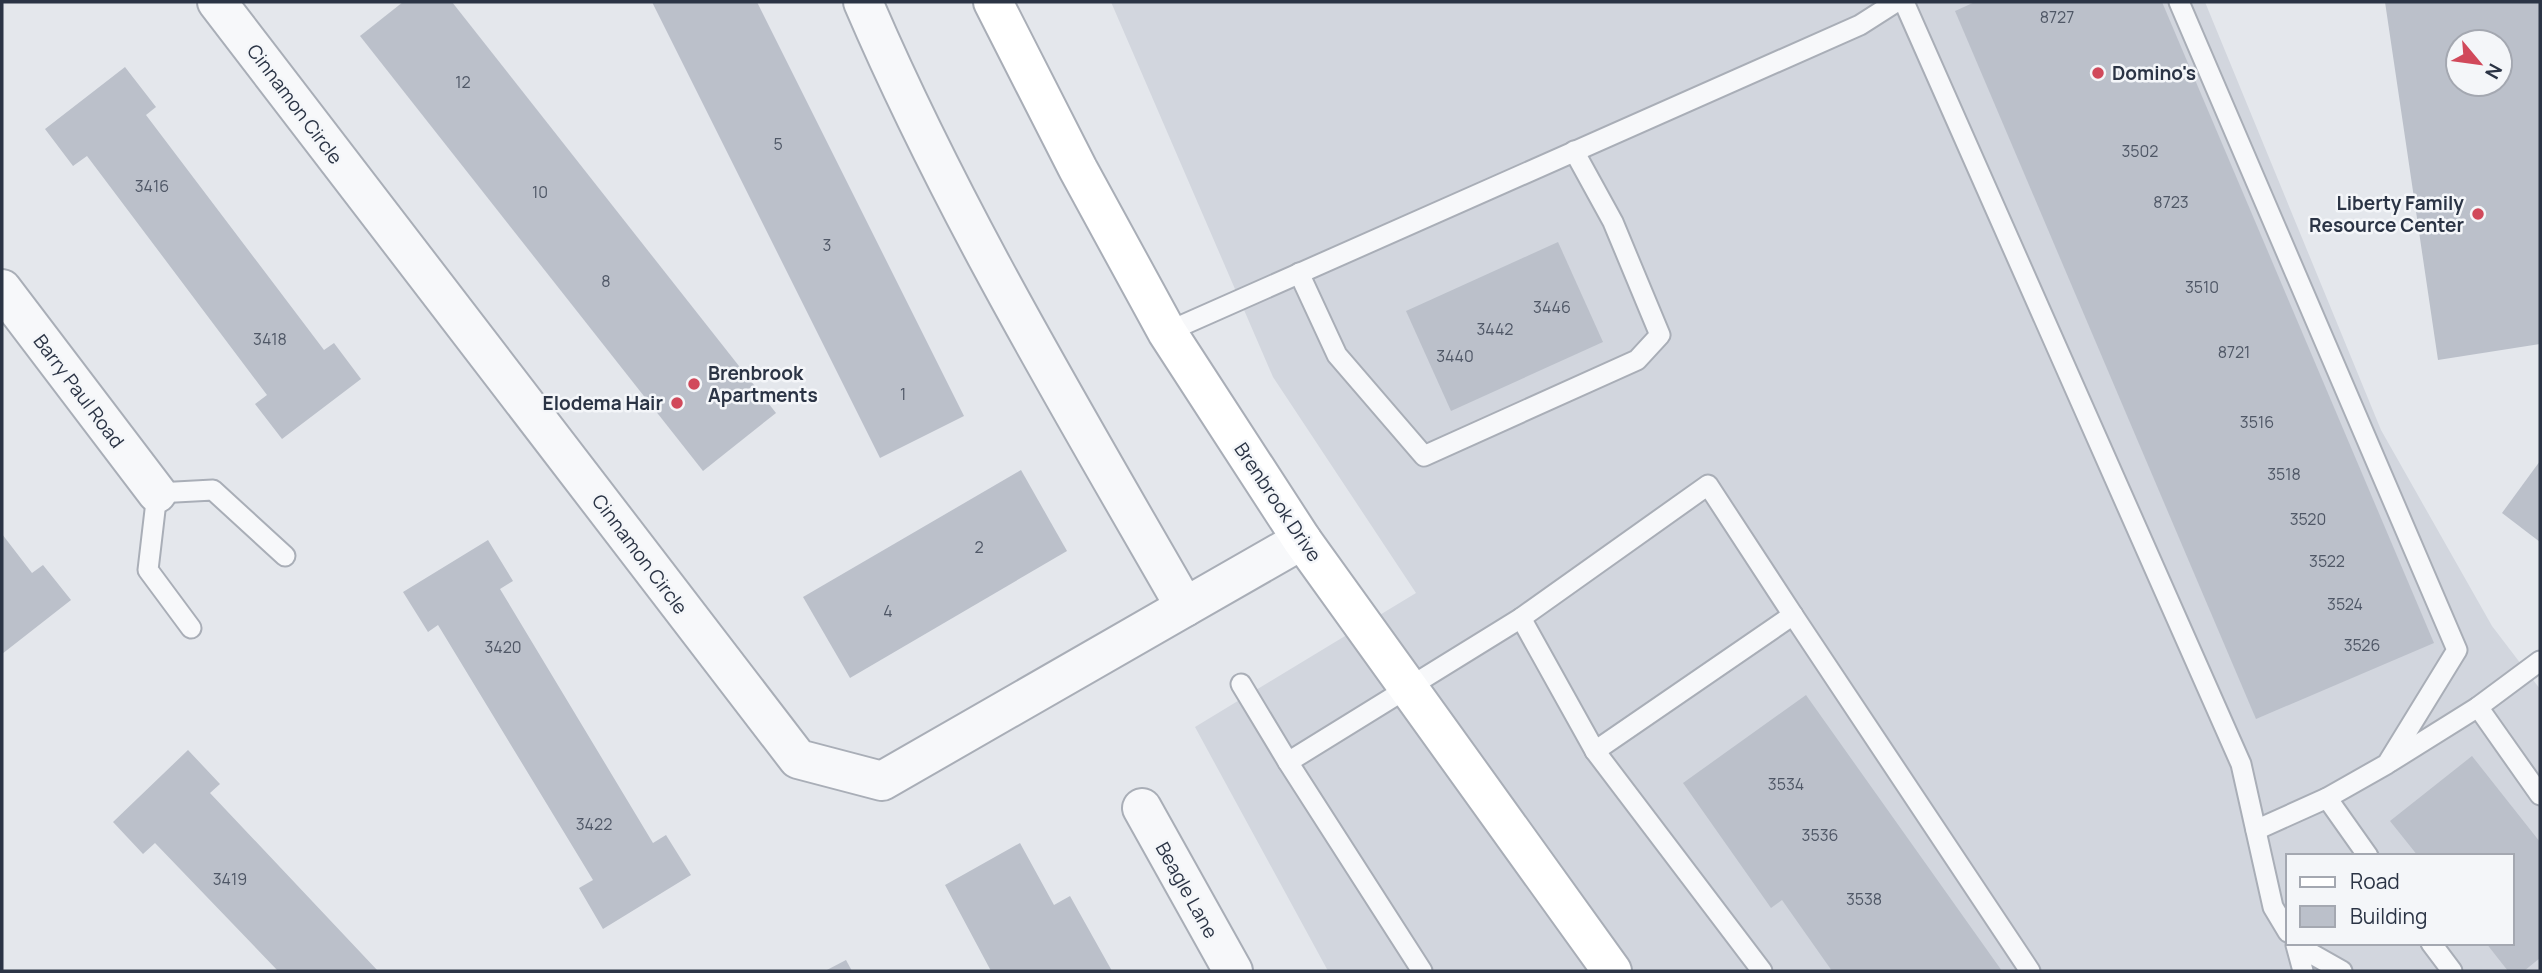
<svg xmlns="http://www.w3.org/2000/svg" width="2542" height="973" viewBox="0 0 2542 973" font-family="Manrope,sans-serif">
<rect width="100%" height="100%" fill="#e4e7ec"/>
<!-- built -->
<path fill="#d2d6de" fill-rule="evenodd" d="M1111,2H2205L2381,430L2492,626L2540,689V971H1328L1195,727L1416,593L1273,377ZM2288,856H2512V943H2288Z"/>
<!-- building -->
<g fill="#bbc0ca" fill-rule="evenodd">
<polygon points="403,2 452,2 776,413 703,471 360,36"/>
<polygon points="652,2 757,2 964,416 880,458"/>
<polygon points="1975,2 2162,2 2434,643 2256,719 1955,11"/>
<path d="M2385,2H2540V344L2438,360ZM2458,42H2500V84H2458Z"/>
<polygon points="125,67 156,107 146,115 324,350 334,343 361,379 282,439 255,404 267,395 87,156 73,166 45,129"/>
<polygon points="1558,242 1603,342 1451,411 1406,311"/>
<polygon points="2540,461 2540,542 2502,513"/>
<polygon points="1021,470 1067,551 850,678 803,597"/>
<polygon points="2,534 32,573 43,565 71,600 2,654"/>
<polygon points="488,540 513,581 500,589 653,843 666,835 691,875 603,929 579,888 593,880 438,625 428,632 403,592"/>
<polygon points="1806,695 2002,971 1832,971 1782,900 1771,908 1683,783"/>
<polygon points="188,750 220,784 210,793 378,971 278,971 155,843 143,854 113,822"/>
<polygon points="2472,756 2540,842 2540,958 2524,971 2508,971 2486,943 2512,943 2512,856 2418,856 2390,821"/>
<polygon points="1020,843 1054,905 1070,896 1112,971 991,971 945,885"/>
<polygon points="846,960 852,971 825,971"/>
</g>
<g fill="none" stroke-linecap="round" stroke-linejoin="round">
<defs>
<g id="lane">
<polyline points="1904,2 2241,764 2273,907 2288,932"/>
<polyline points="2179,2 2457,650 2387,764 2327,798 2256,830"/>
<polyline points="1299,273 1337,355 1424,456 1637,360 1660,335 1613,222 1574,151"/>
<polyline points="1167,332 1860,25 1896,2"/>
<polyline points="1521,618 1595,751 1762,971"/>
<polyline points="191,628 148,570 157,493 213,490 285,556"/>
<polyline points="1241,684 1288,762 1521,618 1708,485 1793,615"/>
<polyline points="2478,707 2540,795"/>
<polyline points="1595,751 1793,615 2030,971"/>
<polyline points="1288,762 1422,971"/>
<polyline points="2390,762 2478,707 2540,661"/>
<polyline points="2327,798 2368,856"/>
<polyline points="2431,943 2452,971"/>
<polyline points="2303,971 2296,945 2342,971"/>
</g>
<g id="street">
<path d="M217,2L798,759L882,781L1185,607C1071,408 953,212 863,2"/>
<polyline points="2,289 157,493"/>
<polyline points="1185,607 1302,540"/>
<polyline points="1142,808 1233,971"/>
</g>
<polyline id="secondary" points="993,2 1078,169 1167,332 1302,540 1612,971"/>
</defs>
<!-- lane casing -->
<use href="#lane" stroke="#a9aeb7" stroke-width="23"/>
<!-- street casing -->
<use href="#street" stroke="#a9aeb7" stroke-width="42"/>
<!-- secondary casing -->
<use href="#secondary" stroke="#a9aeb7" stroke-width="42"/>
<!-- lane -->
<use href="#lane" stroke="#f7f8fa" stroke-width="19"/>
<!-- street -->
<use href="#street" stroke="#f7f8fa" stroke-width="38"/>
<!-- secondary -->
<use href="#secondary" stroke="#fff" stroke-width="38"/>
</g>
<!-- markers -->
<g fill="#d1495b" stroke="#f4f6f9" stroke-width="2.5">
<circle cx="2098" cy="73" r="7"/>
<circle cx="2478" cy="214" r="7"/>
<circle cx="694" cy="384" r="7"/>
<circle cx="677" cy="403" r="7"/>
</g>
<g text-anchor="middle" stroke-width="5" stroke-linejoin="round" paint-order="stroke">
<!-- number labels -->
<g font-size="16" fill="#4f5766">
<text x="2057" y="23">8727</text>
<text x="463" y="88">12</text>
<text x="778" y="150">5</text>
<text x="2140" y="157">3502</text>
<text x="152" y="192">3416</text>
<text x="540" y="198">10</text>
<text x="2171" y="208">8723</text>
<text x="827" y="251">3</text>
<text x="606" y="287">8</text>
<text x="2202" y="293">3510</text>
<text x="1552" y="313">3446</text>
<text x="1495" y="335">3442</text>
<text x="270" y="345">3418</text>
<text x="2234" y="358">8721</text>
<text x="1455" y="362">3440</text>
<text x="903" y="400">1</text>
<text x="2257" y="428">3516</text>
<text x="2284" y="480">3518</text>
<text x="2308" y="525">3520</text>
<text x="979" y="553">2</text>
<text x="2327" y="567">3522</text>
<text x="2345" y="610">3524</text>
<text x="888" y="617">4</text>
<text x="2362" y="651">3526</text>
<text x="503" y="653">3420</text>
<text x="1786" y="790">3534</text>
<text x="594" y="830">3422</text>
<text x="1820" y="841">3536</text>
<text x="230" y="885">3419</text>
<text x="1864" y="905">3538</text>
</g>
<!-- poi labels -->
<g font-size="19" font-weight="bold" fill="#2b3445" stroke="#f4f6f9" text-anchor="start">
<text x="2112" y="80">Domino's</text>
<text x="2464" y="210" text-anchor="end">Liberty Family<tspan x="2464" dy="22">Resource Center</tspan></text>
<text x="708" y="380">Brenbrook<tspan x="708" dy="22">Apartments</tspan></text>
<text x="663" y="410" text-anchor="end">Elodema Hair</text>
</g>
<!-- street labels -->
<g font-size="19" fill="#2b3445" stroke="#f4f6f9">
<text transform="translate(295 104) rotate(53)" y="7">Cinnamon Circle</text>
<text transform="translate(79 391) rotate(53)" y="7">Barry Paul Road</text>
<text transform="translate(1278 502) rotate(56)" y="7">Brenbrook Drive</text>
<text transform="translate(640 554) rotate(53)" y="7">Cinnamon Circle</text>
<text transform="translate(1187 890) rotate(61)" y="7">Beagle Lane</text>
</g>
</g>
<!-- border -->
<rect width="2542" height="973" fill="none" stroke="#2b3445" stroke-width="7"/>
<!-- legend -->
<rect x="2286" y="854" width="228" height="91" fill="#f4f6f9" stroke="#a4a8b1" stroke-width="2"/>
<rect x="2300" y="877" width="35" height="10" fill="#ffffff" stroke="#a4a8b1" stroke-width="2"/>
<text x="2350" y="889" font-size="21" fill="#2b3445">Road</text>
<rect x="2300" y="906" width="35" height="21" fill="#bbc0ca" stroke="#a4a8b1" stroke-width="2"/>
<text x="2350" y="924" font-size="21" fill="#2b3445">Building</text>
<!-- north arrow -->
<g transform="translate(2479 63) rotate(119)"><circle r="33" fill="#f4f6f9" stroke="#a4a8b1" stroke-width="2"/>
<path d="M0-5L12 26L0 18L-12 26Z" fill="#d1495b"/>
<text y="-10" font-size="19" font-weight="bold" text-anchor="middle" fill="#2b3445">N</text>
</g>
</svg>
